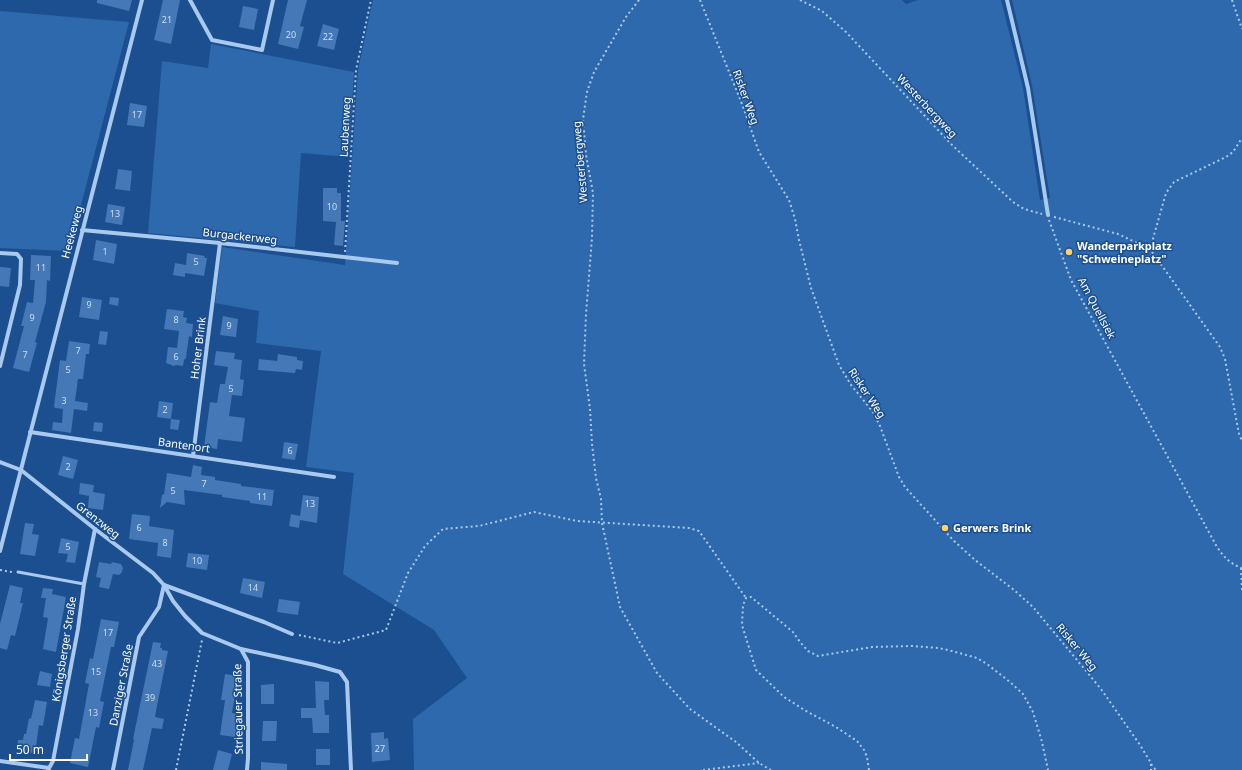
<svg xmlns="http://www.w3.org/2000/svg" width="1242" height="770" viewBox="0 0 1242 770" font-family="'Noto Sans',sans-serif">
<rect width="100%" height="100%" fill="#1b4f8f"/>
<!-- green -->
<g fill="#2e69ad">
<polygon points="373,0 902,0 906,4 918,0 1001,0 1023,88 1040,200 1050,198 1032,85 1012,0 1242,0 1242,770 414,770 413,719 467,678 434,630 343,574 354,473 306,467 321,351 256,343 259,311 215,303 222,247 345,265 358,70"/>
<polygon points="0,11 129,22 69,251 0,248"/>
<polygon points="211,44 354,72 349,157 301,153 295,247 148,233 162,61 208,68"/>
</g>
<!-- building -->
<g fill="#4478b7">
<polygon points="97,0 132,0 129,11 97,3"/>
<polygon points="163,0 180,0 171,44 154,40"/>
<polygon points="288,0 307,0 300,26 304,27 298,49 278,44"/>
<polygon points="243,6 258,9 254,30 239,27"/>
<polygon points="323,24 339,29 334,50 317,46"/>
<polygon points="130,103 147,106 144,127 127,125"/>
<polygon points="118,169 132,171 130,191 115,189"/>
<polygon points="323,188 337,188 337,193 341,193 341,221 345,221 343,246 334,245 336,222 323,221"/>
<polygon points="108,204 125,207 122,225 105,222"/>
<polygon points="96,240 117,244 114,264 93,260"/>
<polygon points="187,253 205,256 204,258 207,258 204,276 185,273 185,277 173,275 175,263 186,265"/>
<polygon points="31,255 51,256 50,281 47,280 46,302 35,342 37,343 29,372 13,368 24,326 21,326 27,302 33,303 35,280 30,280"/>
<polygon points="0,267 11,268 9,287 0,286"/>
<polygon points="82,297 102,300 99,320 79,317"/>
<polygon points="110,297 119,298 118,306 109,304"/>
<polygon points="167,309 184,311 183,317 187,318 186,323 193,324 192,337 189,336 186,358 184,360 183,366 176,365 174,366 166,363 168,347 177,348 179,331 164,329"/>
<polygon points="223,316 238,319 236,337 220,335"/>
<polygon points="100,331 108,332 106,345 98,344"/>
<polygon points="69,341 90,344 89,354 86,354 83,379 78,379 75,401 88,403 87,411 74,409 71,433 52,430 53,422 62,423 63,409 55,408 54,406 60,360 66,361"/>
<polygon points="216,351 235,353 234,359 242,360 240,379 244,380 242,396 232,395 229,416 245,418 242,442 218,439 217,449 204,447 210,402 217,403 220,384 225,384 228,367 214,365"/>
<polygon points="278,354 297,357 297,360 303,361 302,370 296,369 295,373 258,370 259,359 277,361"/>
<polygon points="159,401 173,403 171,419 157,417"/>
<polygon points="171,419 180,420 178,430 170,429"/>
<polygon points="94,422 103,423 102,432 93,431"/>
<polygon points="284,442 298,444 295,460 282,458"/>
<polygon points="63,456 78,460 73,479 58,475"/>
<polygon points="193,465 202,467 201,475 215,477 215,480 241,484 241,486 274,490 272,506 250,503 250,501 222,497 222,495 184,490 185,505 167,502 160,508 162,495 164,494 167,473 191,477"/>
<polygon points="80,483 94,485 93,492 105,494 103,510 88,508 89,496 79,494"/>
<polygon points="303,495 319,497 317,523 300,520 299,528 289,526 291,514 300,516"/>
<polygon points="132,514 150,516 149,526 174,530 171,558 157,556 158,543 129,539"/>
<polygon points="25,523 34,524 32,534 39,535 35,556 20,554"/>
<polygon points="61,538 79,542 75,563 66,562 68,554 58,553"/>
<polygon points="188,553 209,555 207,570 186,567"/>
<polygon points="99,562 111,564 112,562 121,564 123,568 122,572 119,575 113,574 109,589 99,587 101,578 96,577"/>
<polygon points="243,578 265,582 262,598 240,593"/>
<polygon points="10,585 23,588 20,603 23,603 15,636 11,635 7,650 0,648 0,624"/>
<polygon points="43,588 53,589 52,594 66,597 56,652 43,649 48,618 43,617 46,598 41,598"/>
<polygon points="279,599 300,602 298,615 277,612"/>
<polygon points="101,619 119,622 114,647 111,647 100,701 104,702 99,728 96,727 88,767 70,763 75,738 79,739 89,684 85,683 90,658 93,659"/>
<polygon points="153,642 161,643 160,648 162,648 162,650 168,651 156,711 155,717 164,719 162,729 152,728 143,770 128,770 134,740 133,739"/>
<polygon points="40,671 52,674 50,687 37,685"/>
<polygon points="225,674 238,676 232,713 239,714 235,737 220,735 225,700 221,700"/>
<polygon points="315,681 329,682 329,700 324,700 325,715 329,715 329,733 313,733 312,718 301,718 301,708 316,708"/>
<polygon points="274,684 274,704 261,704 261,685"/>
<polygon points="35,700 47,702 43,726 39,725 35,753 21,752 22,749 17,748 18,740 23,740 24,734 26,734 29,718 31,719"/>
<polygon points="263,721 277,721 276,741 262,741"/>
<polygon points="384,732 384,739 388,738 390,760 372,762 371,733"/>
<rect x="316" y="749" width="14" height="16"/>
<polygon points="218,750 232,754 228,770 213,770"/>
<polygon points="261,762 287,764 287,770 261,770"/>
</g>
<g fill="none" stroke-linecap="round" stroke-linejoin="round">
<!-- path -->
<g stroke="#a9c9ee" stroke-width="2" stroke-dasharray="2 3" stroke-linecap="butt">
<polyline points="639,0 626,17 594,72 587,92 583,119 586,155 593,193 592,238 586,314 584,364 590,409 592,444 596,478 601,499 602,523 620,607 657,673 690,709 736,742 759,763 771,770"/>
<polyline points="700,0 742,104 759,152 789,200 795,219 799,240 811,288 839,365 851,385 873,412 880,426 899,477 905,487 953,540 975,560 1014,590 1033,607 1101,689 1140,745 1151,763 1151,770"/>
<polyline points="800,0 822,11 846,32 953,146 1013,202 1024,209 1042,214"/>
<polyline points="1232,0 1242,29"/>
<polyline points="1054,217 1118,234 1150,249 1220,347 1225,359 1239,434 1242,441"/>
<path d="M1049,220L1071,280L1217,547C1224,557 1230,564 1242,568"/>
<polyline points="1150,249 1166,193 1174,182 1226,157 1233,152 1242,138"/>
<polyline points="345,252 356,70 371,0"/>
<polyline points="1241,568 1242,590"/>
<polyline points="0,570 12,572"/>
<polyline points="299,635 337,643 386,630 408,573 425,546 443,529 479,526 534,512 577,521 689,528 699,531 746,598"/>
<polyline points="1151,764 1156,770"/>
<polyline points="176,770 202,640"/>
<polyline points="703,770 759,763"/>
<polyline points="869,770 867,757 864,750 857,741 836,727 806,711 784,697 756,670 742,625 743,605 746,598 751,597 793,632 800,642 808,651 818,656 872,647 912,646 939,648 952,651 977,658 987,664 1010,682 1023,694 1033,712 1042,742 1048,770"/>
</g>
<!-- lane -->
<polyline stroke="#a9c9ee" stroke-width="3" points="18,572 84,584"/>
<!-- street -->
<g stroke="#a9c9ee" stroke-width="4">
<polyline points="190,0 212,40 262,50 273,0"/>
<polyline points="1007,0 1028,88 1048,215"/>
<polyline points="82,230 220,243 397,263"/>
<polyline points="0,253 17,254 21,259 20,285 0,366"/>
<polyline points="30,432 334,477"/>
<polyline points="193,456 220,243"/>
<polyline points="0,462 21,470 95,529 153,573 164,585 173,601 185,616 202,633 241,649 315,665 340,672 347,682 351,770"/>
<polyline points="0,551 142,0"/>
<polyline points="241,649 248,662 248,758 247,770"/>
<polyline points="0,761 49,768"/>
<polyline points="48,770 53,761 78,629 84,584 95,529"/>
<polyline points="113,770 139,637 159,607 164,585 264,622 292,634"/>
</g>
</g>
<!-- markers -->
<g fill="#ffd166" stroke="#1b4f8f" stroke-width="1.5">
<circle cx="1069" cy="252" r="4"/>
<circle cx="945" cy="528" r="4"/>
</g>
<g text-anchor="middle" stroke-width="3" stroke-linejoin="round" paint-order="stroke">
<!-- number labels -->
<g font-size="9" fill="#d0dded">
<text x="167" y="23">21</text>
<text x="291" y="38">20</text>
<text x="328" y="40">22</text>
<text x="137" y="118">17</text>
<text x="332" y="210">10</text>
<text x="115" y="217">13</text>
<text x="105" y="255">1</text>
<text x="196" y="265">5</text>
<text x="41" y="271">11</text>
<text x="89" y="308">9</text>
<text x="32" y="321">9</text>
<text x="176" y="323">8</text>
<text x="229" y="329">9</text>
<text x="78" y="354">7</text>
<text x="25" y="358">7</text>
<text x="176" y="360">6</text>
<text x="68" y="373">5</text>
<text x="231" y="392">5</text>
<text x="64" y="404">3</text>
<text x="165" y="413">2</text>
<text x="290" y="454">6</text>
<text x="68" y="470">2</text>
<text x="204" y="487">7</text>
<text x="173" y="494">5</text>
<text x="262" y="500">11</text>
<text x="310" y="507">13</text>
<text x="139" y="531">6</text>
<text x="165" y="546">8</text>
<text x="68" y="550">5</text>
<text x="197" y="564">10</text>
<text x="253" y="591">14</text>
<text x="108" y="636">17</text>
<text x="157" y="667">43</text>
<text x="96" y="675">15</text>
<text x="150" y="701">39</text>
<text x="93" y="716">13</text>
<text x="380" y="752">27</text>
</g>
<!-- street labels -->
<g font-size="11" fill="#fff" stroke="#1b4f8f">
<text transform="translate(746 97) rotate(70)" y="4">Risker Weg</text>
<text transform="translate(927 106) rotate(47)" y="4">Westerbergweg</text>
<text transform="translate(345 127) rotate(-87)" y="4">Laubenweg</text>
<text transform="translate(580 162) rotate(-95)" y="4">Westerbergweg</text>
<text transform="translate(72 232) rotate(-75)" y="4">Heekeweg</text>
<text transform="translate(240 236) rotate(6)" y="4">Burgackerweg</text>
<text transform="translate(1097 308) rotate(62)" y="4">Am Quellsiek</text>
<text transform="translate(198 348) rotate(-83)" y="4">Hoher Brink</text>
<text transform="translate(867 393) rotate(56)" y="4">Risker Weg</text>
<text transform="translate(184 445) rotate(8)" y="4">Bantenort</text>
<text transform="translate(98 520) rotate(38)" y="4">Grenzweg</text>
<text transform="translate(1077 647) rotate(50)" y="4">Risker Weg</text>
<text transform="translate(64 649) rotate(-81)" y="4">Königsberger Straße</text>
<text transform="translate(121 685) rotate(-79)" y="4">Danziger Straße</text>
<text transform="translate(238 709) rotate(-91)" y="4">Striegauer Straße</text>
</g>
<!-- poi labels -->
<g font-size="11" font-weight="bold" fill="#fff" stroke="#1b4f8f" text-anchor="start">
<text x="1077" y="250">Wanderparkplatz<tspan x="1077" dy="13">"Schweineplatz"</tspan></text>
<text x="953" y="532">Gerwers Brink</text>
</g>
</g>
<!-- scale -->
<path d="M10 754v6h77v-6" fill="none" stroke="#ffffff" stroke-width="2"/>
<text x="16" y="754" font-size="12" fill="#ffffff" stroke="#1b4f8f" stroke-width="3" paint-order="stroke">50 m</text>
</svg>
